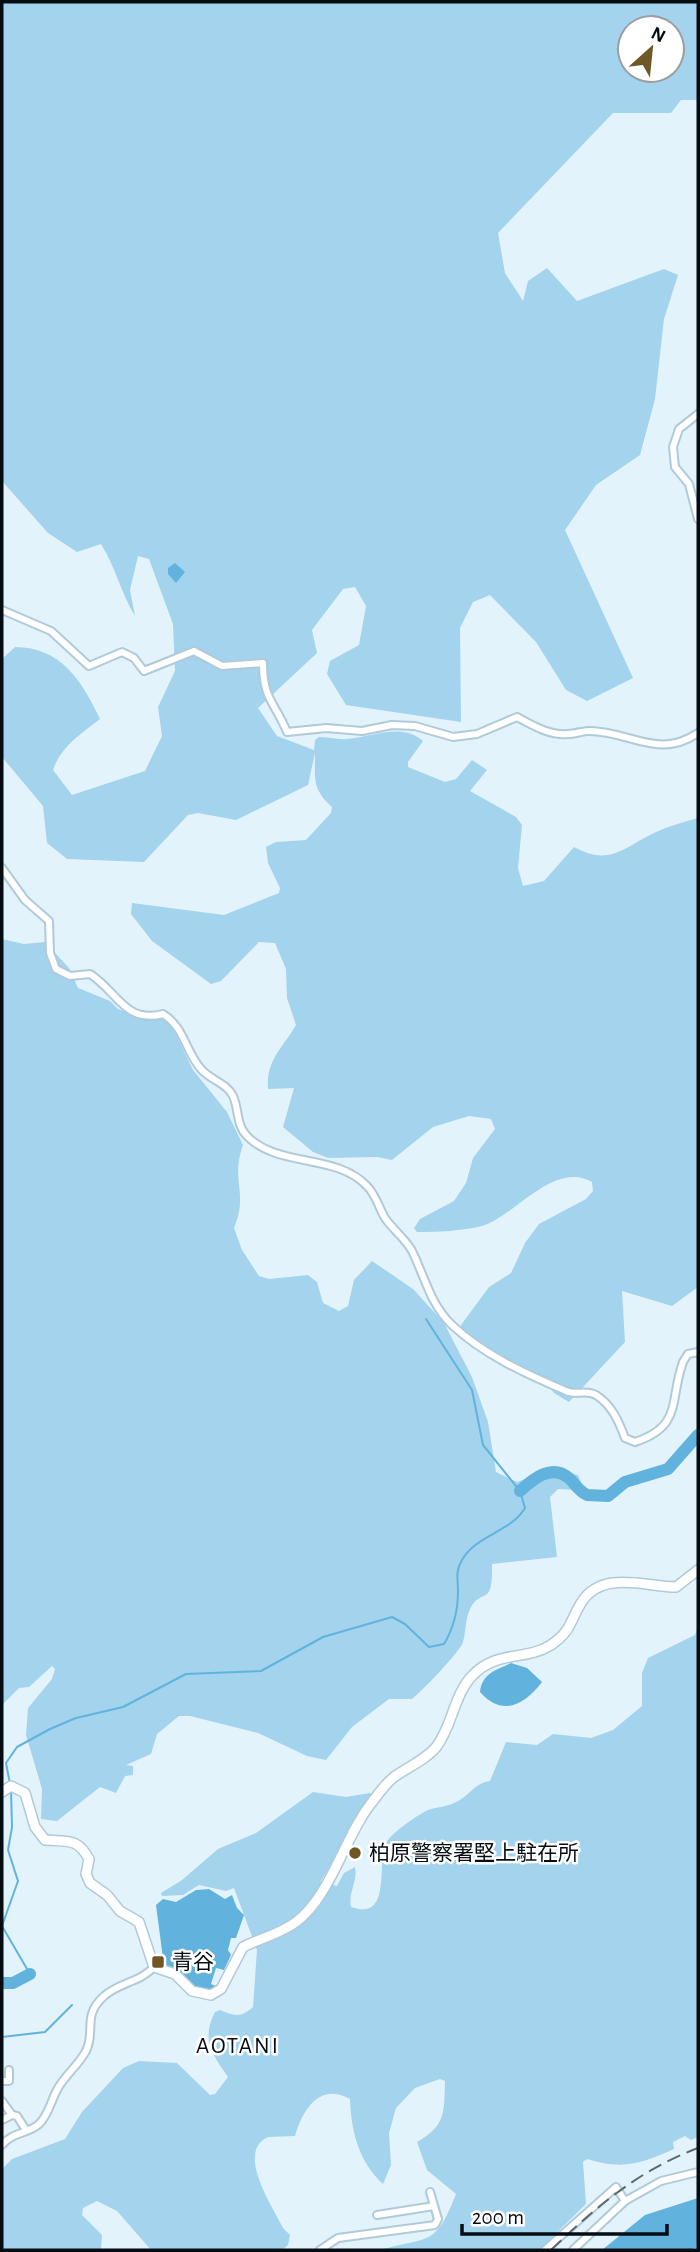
<svg xmlns="http://www.w3.org/2000/svg" width="700" height="2252" viewBox="0 0 700 2252" font-family="'Alegreya Sans','Noto Sans JP',sans-serif">
<rect width="100%" height="100%" fill="#e3f3fc"/>
<!-- green -->
<g fill="#a3d3ed" fill-rule="evenodd">
<path d="M2,2H698V100H681L671,113H613L498,233L505,273L523,301L528,281L547,268L577,301L664,269L678,275L664,319L655,399L640,455L596,485L565,530L633,678L587,701L566,690L536,642L490,595L473,602L460,628L461,722L346,705L327,674L330,661L359,645L366,606L355,587L343,589L312,630L317,653L258,708L277,736L314,750L315,740L319,737C328,737 338,740 347,739C373,737 401,722 423,741L408,762V767L445,782L456,779L472,760L487,770L470,791L516,817L522,825L518,868L523,886L544,881L574,847C610,867 624,847 656,832C669,826 684,822 698,818V1287L672,1306L622,1291L625,1342L569,1402L554,1393L548,1385L493,1358L462,1331L461,1325L489,1287L511,1273L525,1243L539,1224L586,1199L593,1191L592,1182C554,1160 515,1216 482,1226C462,1231 437,1232 417,1232L414,1228L420,1219L454,1201L466,1183L473,1158L495,1129L491,1119L469,1116L433,1127L392,1160L377,1157L328,1158L313,1152L283,1127L294,1088L268,1089C266,1060 282,1049 296,1025L287,998L286,969L275,943L259,942L221,981L211,984L152,941L131,914L132,903L224,915L279,893L280,888L268,863L266,847L276,842L306,840L331,813L332,807C312,789 315,779 315,753L308,785L236,820L198,813L188,815L144,862L67,859L47,843L43,806L2,757V659L15,647C61,647 82,681 100,719C81,734 61,746 53,770L72,795L145,771L162,736L158,707L175,671L173,624L149,559L138,556L130,590L135,616C121,593 116,568 101,544L77,552L48,533L2,481ZM630,28H672V70H630Z"/>
<path d="M2,939L24,944L45,942L69,968L78,988L110,1001L118,1009L138,1015L149,1014L170,1022L193,1070L227,1112L243,1145C230,1181 249,1192 234,1228L242,1250L259,1276L269,1279L308,1275L317,1282L323,1303L339,1311L348,1306L354,1280L372,1261L413,1289L444,1323L472,1377L488,1422L496,1472L517,1482L553,1469L578,1475L582,1485L580,1490L558,1489L550,1497L557,1557L492,1564C493,1609 482,1586 470,1609C465,1619 466,1632 463,1642C460,1652 421,1692 412,1699H389L352,1727L326,1760L307,1756L258,1733L190,1716H179L157,1734L151,1754L126,1765L133,1766V1775L125,1776L116,1793L100,1787L57,1821L41,1819L42,1789L26,1735L28,1708L52,1679L55,1669L52,1666L29,1687L19,1688L2,1705Z"/>
<path d="M698,1627V2137L691,2140L685,2136L673,2142L674,2149C640,2164 623,2170 587,2159L583,2162L586,2204L539,2250H380C429,2236 435,2248 456,2194L427,2170L417,2142C446,2126 444,2112 445,2081L440,2079L415,2088L396,2108L389,2133L391,2165L383,2184C359,2162 351,2131 350,2099C320,2082 303,2109 295,2136L268,2137C235,2152 273,2207 283,2228L290,2235L288,2245L282,2250H151L117,2211L97,2201L83,2208L82,2215L102,2235L101,2250H2V2169L12,2159L65,2139L82,2112L123,2068L139,2061L177,2063L210,2095L215,2094L228,2077C212,2054 201,2039 215,2012L220,2010C234,2016 241,2018 253,2007L257,1950L234,1888L226,1891L199,1885L183,1895L162,1896L161,1893L182,1880L218,1849L256,1833L313,1792L346,1797L370,1793L373,1796L321,1881L337,1886L344,1873L355,1867C358,1882 348,1892 351,1907C395,1922 374,1859 388,1840C396,1830 416,1816 428,1810C436,1807 446,1807 454,1803C469,1797 474,1783 490,1781L506,1742L537,1745L553,1734L591,1738L613,1730L642,1706V1673L648,1658L695,1635Z"/>
</g>
<!-- water -->
<g fill="#61b3dd">
<polygon points="175,563 185,572 176,583 168,574 168,568"/>
<path d="M511,1663L527,1668L542,1682C525,1704 503,1718 480,1692C482,1673 497,1670 511,1663Z"/>
<polygon points="209,1889 225,1899 232,1895 237,1908 244,1915 236,1938 231,1938 228,1950 231,1955 224,1970 216,1968 211,1984 218,1987 210,1993 195,1989 164,1966 156,1905 163,1899 176,1902 196,1890"/>
<polygon points="698,2198 698,2247 690,2250 602,2250 645,2215"/>
</g>
<g fill="none" stroke-linecap="round" stroke-linejoin="round">
<!-- stream -->
<g stroke="#61b3dd" stroke-width="2">
<path d="M10,1784L6,1763L17,1747L50,1729L76,1718L123,1707L186,1674L261,1671L323,1637L392,1617L405,1624L429,1647L444,1644C453,1629 458,1609 458,1591C458,1578 455,1572 462,1560C476,1535 511,1532 525,1508L520,1491L483,1445L472,1390L426,1319"/>
<polyline points="11,1789 12,1827 8,1850 18,1881 2,1926 30,1974"/>
<polyline points="2,2037 45,2032 72,2005"/>
</g>
<!-- river -->
<g stroke="#61b3dd" stroke-width="12">
<path d="M520,1491C534,1478 552,1463 570,1479C576,1485 579,1491 587,1495L608,1496L625,1482L668,1469L698,1435"/>
<polyline points="2,1983 13,1983 30,1974"/>
</g>
<defs>
<g id="street">
<polyline points="698,414 679,429 673,447 675,467 689,484 698,519"/>
<path d="M2,610L51,631L89,666L122,652L134,658L144,671L194,651L222,666L263,663C263,700 275,702 287,732L326,728L362,731L392,725L415,726L453,737L477,734L517,717C532,725 550,736 568,734C575,734 582,731 589,731C630,731 658,760 698,733"/>
<path d="M2,868L25,900L49,921L50,953L56,969L70,976L90,974C118,992 125,1024 163,1014C185,1028 185,1051 201,1069C210,1080 227,1083 233,1096C239,1109 236,1125 247,1136C278,1168 336,1153 367,1186C376,1195 379,1208 385,1218C393,1230 406,1239 412,1251C425,1277 430,1304 452,1325C484,1355 526,1374 566,1391C576,1396 585,1389 596,1395C612,1405 619,1422 625,1438L635,1442C683,1426 669,1401 683,1362L688,1354L698,1352"/>
<polyline points="2,2081 9,2081 9,2070"/>
<polyline points="2,2101 12,2115"/>
<polyline points="2,2120 12,2115 17,2116 26,2130"/>
<path d="M2,2145C12,2132 28,2134 39,2124C48,2116 51,2101 57,2090C64,2076 78,2066 86,2051C96,2031 82,2017 103,1997C119,1982 139,1983 154,1967"/>
<polyline points="377,2215 434,2206"/>
<polyline points="320,2250 338,2238 435,2225 438,2219 430,2192"/>
<polyline points="545,2250 616,2187 625,2201 661,2181 698,2172"/>
<polyline points="573,2250 625,2201"/>
</g>
<path id="secondary" d="M2,1792L11,1786L25,1793L35,1827L45,1840C67,1842 77,1837 89,1859L86,1874L90,1883L107,1895L120,1911L139,1922L154,1967L175,1974L192,1991L211,1995L221,1989L243,1947C261,1938 280,1934 296,1922C331,1896 345,1835 373,1801C379,1793 386,1783 394,1777C408,1767 427,1759 437,1746C453,1724 454,1694 473,1675C497,1650 526,1661 551,1645C572,1630 569,1623 581,1603C602,1569 646,1587 676,1587L698,1570"/>
</defs>
<!-- street casing -->
<use href="#street" stroke="#b0cad9" stroke-width="10"/>
<!-- secondary casing -->
<use href="#secondary" stroke="#b0cad9" stroke-width="12"/>
<!-- street -->
<use href="#street" stroke="#fff" stroke-width="6"/>
<!-- secondary -->
<use href="#secondary" stroke="#fff" stroke-width="9"/>
<!-- rail -->
<path stroke="#5c676e" stroke-width="2" stroke-dasharray="14 7" stroke-linecap="butt" d="M551,2250C596,2207 639,2170 698,2148"/>
</g>
<!-- markers -->
<g fill="#6f5728" stroke="#fff" stroke-width="2.5">
<circle cx="355" cy="1853" r="7"/>
<rect x="151" y="1955" width="14" height="14" rx="3.5"/>
</g>
<g text-anchor="middle" stroke-width="5" stroke-linejoin="round" paint-order="stroke">
<!-- poi labels -->
<g font-size="21" fill="#050d12" stroke="#fff" text-anchor="start">
<text x="369" y="1860">柏原警察署堅上駐在所</text>
<text x="172" y="1969">青谷</text>
</g>
<!-- neighbourhood labels -->
<g font-size="23" letter-spacing="2" fill="#050d12" stroke="#fff">
<text x="238" y="2053">AOTANI</text>
</g>
</g>
<!-- border -->
<rect width="700" height="2252" fill="none" stroke="#050d12" stroke-width="7"/>
<!-- north arrow -->
<g transform="translate(651 49) rotate(27)"><circle r="33" fill="#ffffff" stroke="#9b9ea0" stroke-width="2"/>
<path d="M0-5L12 26L0 18L-12 26Z" fill="#6f5728"/>
<text y="-10" font-size="19" font-weight="bold" text-anchor="middle" fill="#050d12">N</text>
</g>
<!-- scale -->
<path d="M462 2224v10h205v-10" fill="none" stroke="#050d12" stroke-width="3.5"/>
<text x="472" y="2224" font-size="21" fill="#050d12" stroke="#ffffff" stroke-width="5" paint-order="stroke">200 m</text>
</svg>
